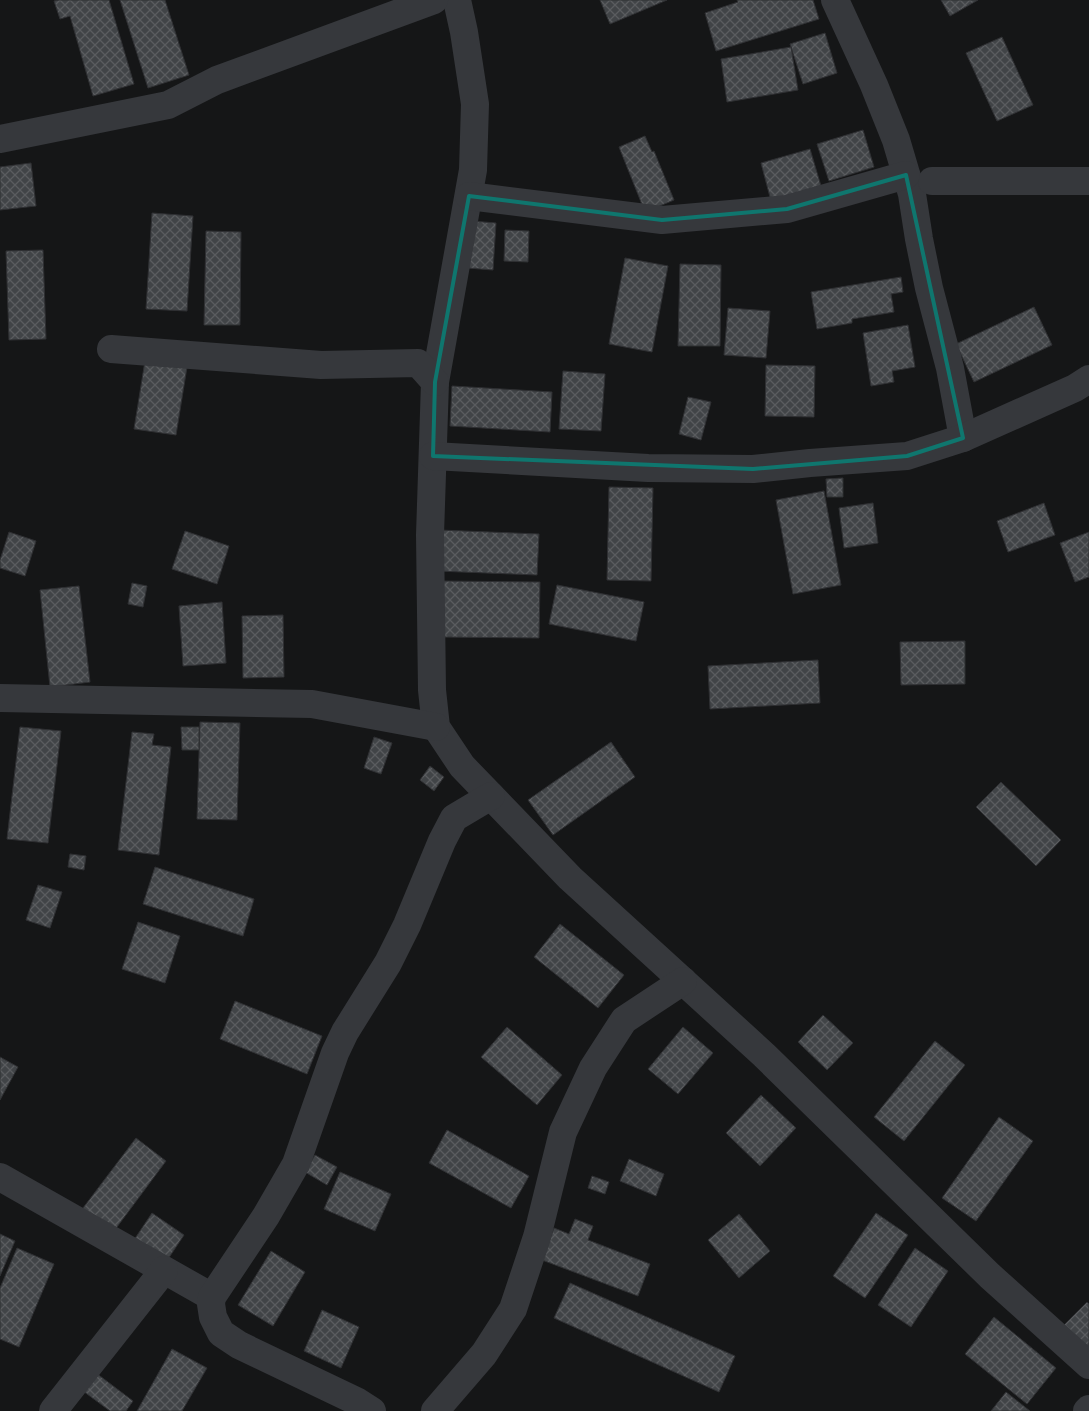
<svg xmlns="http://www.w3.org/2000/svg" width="1089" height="1411" viewBox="0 0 1089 1411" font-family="'Fira Sans',sans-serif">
<defs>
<pattern id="building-cross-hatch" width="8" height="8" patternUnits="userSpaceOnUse" patternTransform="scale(1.25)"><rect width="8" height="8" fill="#414447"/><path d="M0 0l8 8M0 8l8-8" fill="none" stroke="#5a5c5f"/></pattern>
</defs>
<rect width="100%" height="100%" fill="#151617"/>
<!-- building -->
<g fill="url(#building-cross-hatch)" stroke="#2f3033">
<polygon points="59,0 109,0 134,84 93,96 70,16 60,19 54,1"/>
<polygon points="120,0 165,0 189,75 148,88"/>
<polygon points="600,0 667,0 610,24"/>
<polygon points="737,0 813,0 819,19 716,51 705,13 738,2"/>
<polygon points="941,0 978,0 950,16"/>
<polygon points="825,33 837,73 803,84 790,44"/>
<polygon points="1002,37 1033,105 997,121 966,53"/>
<polygon points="791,47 798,90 727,102 721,59"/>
<polygon points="863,130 874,167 829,181 817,144"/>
<polygon points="645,136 652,152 654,151 674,200 645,212 619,147"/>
<polygon points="810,149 821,186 771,201 761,163"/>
<polygon points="31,163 36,206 0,210 0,167"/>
<polygon points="152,213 193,216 187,311 146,309"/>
<polygon points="472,221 496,223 493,270 468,268"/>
<polygon points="505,230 529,231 528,262 504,261"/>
<polygon points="206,231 241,232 240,325 204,325"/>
<polygon points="43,250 46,339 9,340 6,251"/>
<polygon points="625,258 668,266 652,352 609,344"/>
<polygon points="680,264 721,265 720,346 678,346"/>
<polygon points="901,277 903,292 891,294 894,312 852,319 852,323 817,329 811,292"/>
<polygon points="1034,307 1052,345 974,382 956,344"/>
<polygon points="728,308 770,311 766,358 724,355"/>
<polygon points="908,325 915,367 892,371 894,382 871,386 863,333"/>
<polygon points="145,361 187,367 176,435 134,429"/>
<polygon points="766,365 815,366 814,417 765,416"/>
<polygon points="563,371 605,374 601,431 559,429"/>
<polygon points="452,386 552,392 550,432 450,426"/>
<polygon points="688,397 711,402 701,440 679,434"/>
<polygon points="843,478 843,497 827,497 826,479"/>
<polygon points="609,487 653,488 651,581 607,580"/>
<polygon points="824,491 841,585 793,594 776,500"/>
<polygon points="873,503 878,543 844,548 839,508"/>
<polygon points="1044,503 1055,535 1008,552 997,521"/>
<polygon points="439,530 539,534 537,575 437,571"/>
<polygon points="185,531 229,546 217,584 172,569"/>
<polygon points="9,532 36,541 25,576 0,568 0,560"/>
<polygon points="1089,532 1089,577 1075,582 1060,543"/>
<polygon points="443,581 540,582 539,638 442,637"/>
<polygon points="132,583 147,586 143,607 128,604"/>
<polygon points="557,585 644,602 636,641 549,624"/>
<polygon points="79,586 90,682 50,687 40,590"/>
<polygon points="222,602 226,663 183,666 179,606"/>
<polygon points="283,615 284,677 243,678 242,616"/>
<polygon points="965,641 965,684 901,685 900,642"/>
<polygon points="818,660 820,703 710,709 708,666"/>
<polygon points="200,722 240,723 237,820 197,819"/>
<polygon points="20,727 61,731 48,843 7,839"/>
<polygon points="181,727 199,727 199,750 182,750"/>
<polygon points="132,732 154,734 152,745 171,747 159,855 118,850"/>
<polygon points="374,737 392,743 381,774 364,768"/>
<polygon points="611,742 635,777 553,835 528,800"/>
<polygon points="430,766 444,777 434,791 420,780"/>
<polygon points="1001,782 1061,840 1036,866 976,807"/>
<polygon points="70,854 86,856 84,870 68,867"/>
<polygon points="155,867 254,899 243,936 143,904"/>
<polygon points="38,885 62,892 50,928 26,920"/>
<polygon points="138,922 180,936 165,983 122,969"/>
<polygon points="560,924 624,975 598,1008 534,957"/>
<polygon points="235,1001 322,1036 307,1074 220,1039"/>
<polygon points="823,1015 853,1043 827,1070 798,1042"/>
<polygon points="507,1027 562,1075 537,1105 481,1057"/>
<polygon points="683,1027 713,1053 678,1094 648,1069"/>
<polygon points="935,1041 965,1065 904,1141 874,1117"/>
<polygon points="0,1057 18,1067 0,1100"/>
<polygon points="761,1095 796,1128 760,1166 726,1133"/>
<polygon points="999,1117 1033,1141 976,1221 942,1198"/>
<polygon points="447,1130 529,1176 511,1208 429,1163"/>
<polygon points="136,1138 166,1161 111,1235 80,1212"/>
<polygon points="315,1155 337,1167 327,1185 305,1172"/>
<polygon points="629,1159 664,1174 656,1196 620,1181"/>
<polygon points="340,1172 391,1194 375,1231 324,1209"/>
<polygon points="592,1176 609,1182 605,1194 588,1188"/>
<polygon points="152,1213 184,1235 164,1265 132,1243"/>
<polygon points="876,1213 908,1235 865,1298 833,1276"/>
<polygon points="739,1214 770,1251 739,1278 708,1240"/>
<polygon points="575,1219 593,1226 588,1240 650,1264 638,1296 542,1260 554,1228 569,1234"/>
<polygon points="0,1234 15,1241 0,1276"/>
<polygon points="17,1248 54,1264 19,1347 0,1339 0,1288"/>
<polygon points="915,1248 948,1271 911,1327 878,1305"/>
<polygon points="271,1251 305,1272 273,1326 238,1305"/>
<polygon points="570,1283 735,1356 719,1392 554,1318"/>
<polygon points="1087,1302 1089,1304 1089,1355 1062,1327"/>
<polygon points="322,1310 359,1327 341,1368 304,1351"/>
<polygon points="994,1317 1056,1368 1027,1404 965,1354"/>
<polygon points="172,1349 207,1368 182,1411 137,1411"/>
<polygon points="96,1373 133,1401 126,1411 110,1411 83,1391"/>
<polygon points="1006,1392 1030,1411 991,1411"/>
</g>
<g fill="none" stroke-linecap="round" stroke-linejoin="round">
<!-- minor -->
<g stroke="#36383c" stroke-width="28">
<polyline points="457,0 464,32 475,104 473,170 435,382 430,535 432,690 436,727 462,766 570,878 764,1055 990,1276 1089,1365"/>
<polyline points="835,0 874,85 896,140 912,194 919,239 929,288 950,368 963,438"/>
<polyline points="0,139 168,105 217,80 434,0"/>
<polyline points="932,181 1089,181"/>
<polyline points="469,196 662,220 787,209 906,175"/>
<polyline points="111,349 321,365 418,363 435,382"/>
<polyline points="433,456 648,468 753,469 810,463 907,456 963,438 1075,388 1089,379"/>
<polyline points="0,698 312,704 436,727"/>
<polyline points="0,1177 212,1297"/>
<polyline points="53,1411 164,1270"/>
<polyline points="372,1411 358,1402 239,1345 221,1333 213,1317 211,1304 212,1297 266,1216 296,1164 335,1053 345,1032 388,963 407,925 442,841 454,818 491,796"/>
<polyline points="435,1411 484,1354 513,1309 537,1237 563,1132 593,1068 624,1020 683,981"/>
</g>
<!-- tertiary -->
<polyline stroke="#36383c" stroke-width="28" points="1087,1411 1089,1409"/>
</g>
<!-- marked area -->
<path fill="none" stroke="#0f766e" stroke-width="4" stroke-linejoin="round" d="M906,175L963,438L907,456L753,469L433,456L435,382L469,196L662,220L787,209Z"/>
</svg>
